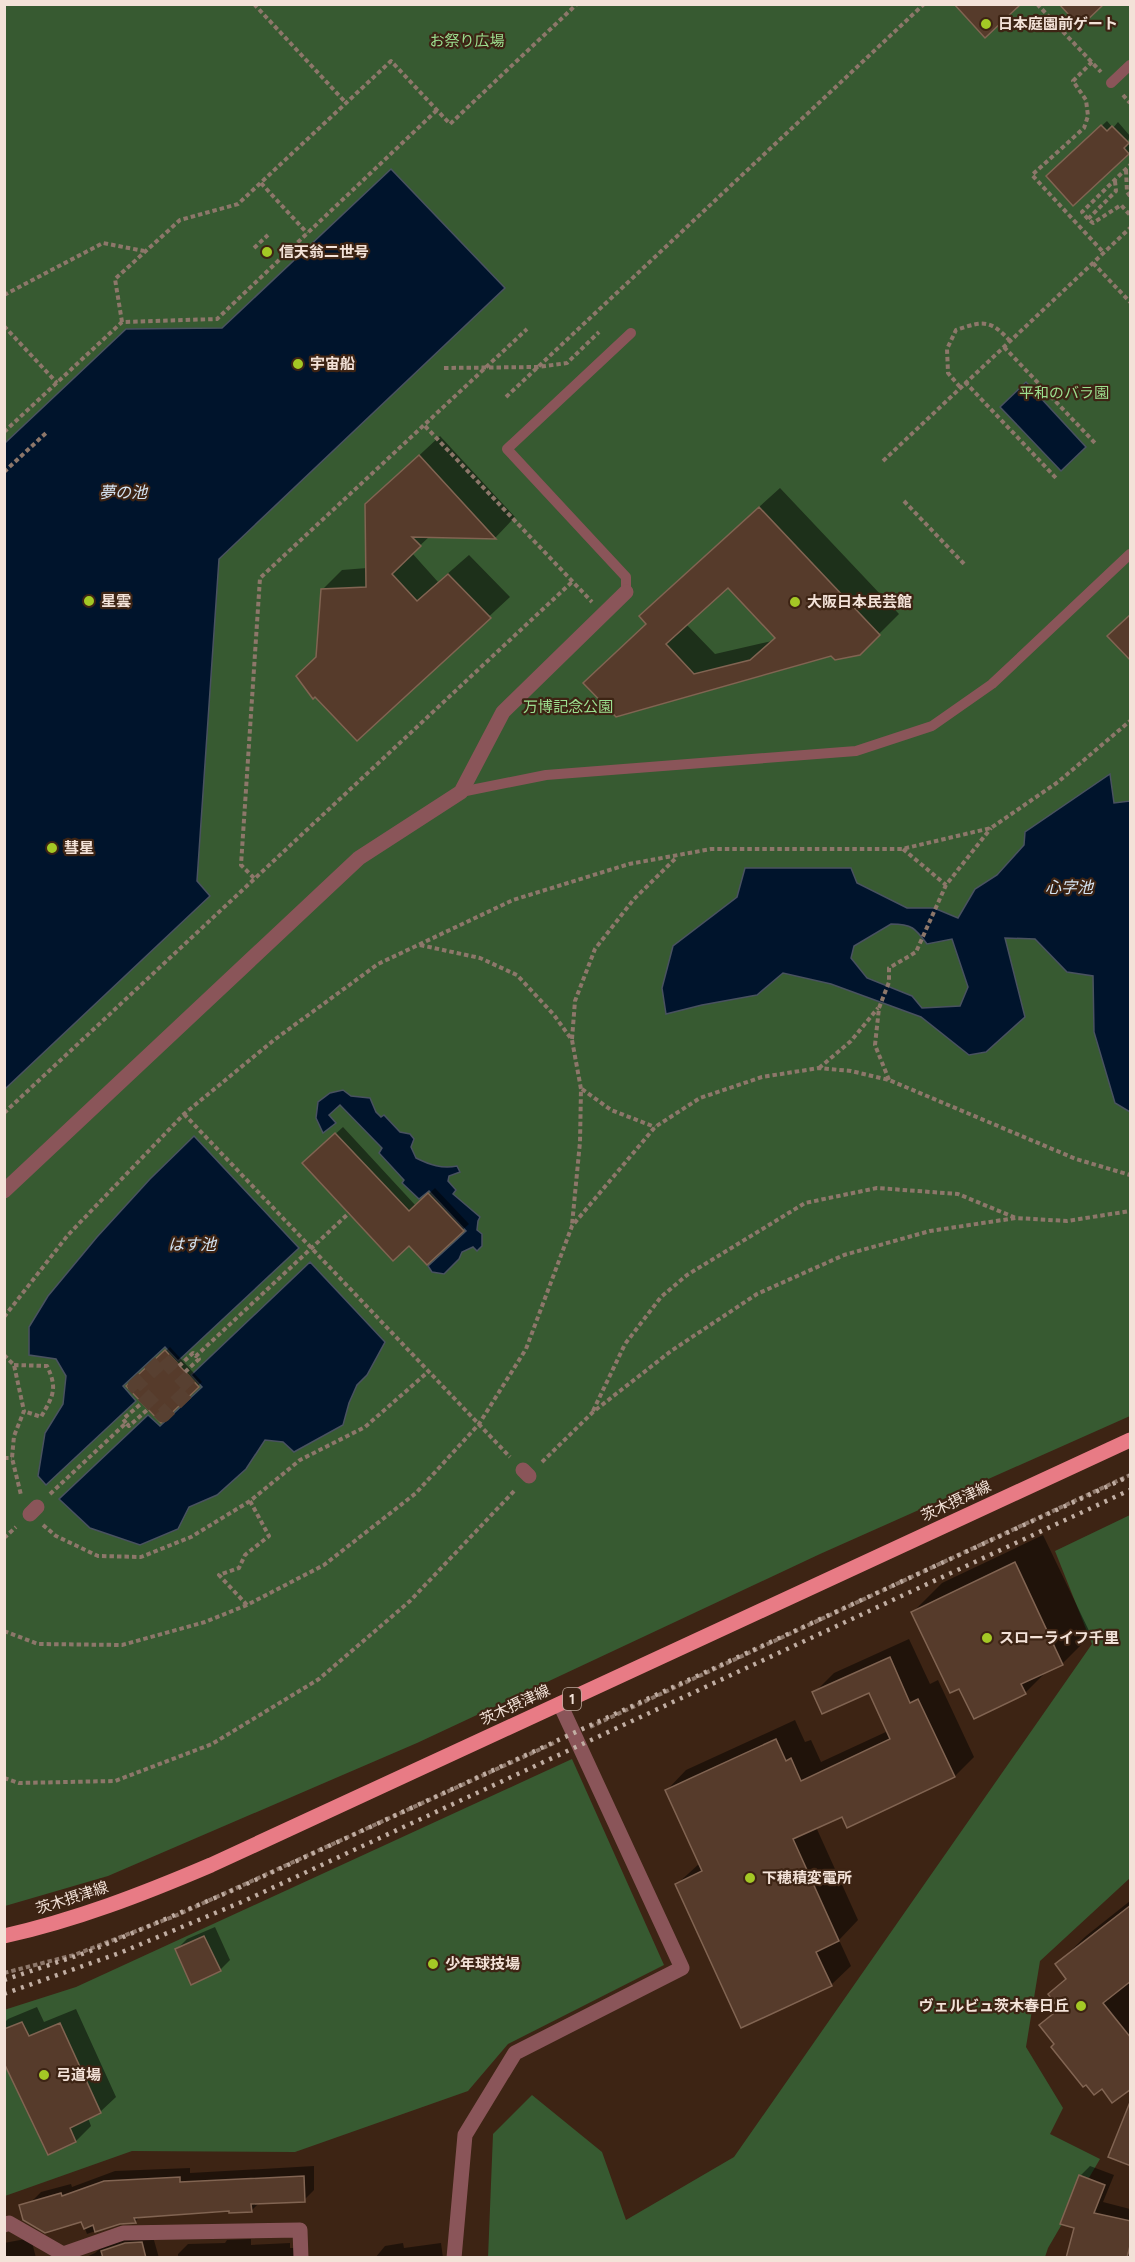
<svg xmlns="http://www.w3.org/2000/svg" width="1135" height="2262" viewBox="0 0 1135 2262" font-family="Figtree,'Noto Sans JP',sans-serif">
<rect width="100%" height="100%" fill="#3d2414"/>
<!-- green -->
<g fill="#375a31">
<polygon points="5,5 1130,5 1130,1416 820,1554 417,1743 108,1876 5,1906"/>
<polygon points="1130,1515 1130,1878 1040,1961 1026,2047 1063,2108 1050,2134 1100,2159 1048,2248 1045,2257 488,2258 493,2134 532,2095 602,2152 626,2220 734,2157 1092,1644 1055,1551"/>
<polygon points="572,1759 664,1965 508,2044 468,2091 295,2152 132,2151 5,2196 4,2010 76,1987"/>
</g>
<!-- water -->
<g fill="#00142c" stroke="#495260" stroke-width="1.5" fill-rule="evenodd">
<polygon points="391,169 505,288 219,559 197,881 210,896 5,1089 5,443 126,329 222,328"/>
<polygon points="1026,382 1086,447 1061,471 1000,407"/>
<path d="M1110,774L1114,803L1130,801V1112L1115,1103L1094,1032L1093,976L1067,972L1035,939L1005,938L1025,1017L986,1052L969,1055L921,1017L831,984L783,973L757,995L702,1005L666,1014L662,988L673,946L737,897L745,868H851L857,883L907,908H934L958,918L975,889L997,875L1024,845L1025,832ZM891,924C912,924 915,928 927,944L952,939L968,987L960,1006L922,1008L912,996L867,978L851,958L854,946Z"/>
<path d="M343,1090L351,1096L370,1098L376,1112L381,1117L384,1115L400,1132L410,1134L414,1139L411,1147L416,1158C430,1165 442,1169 457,1166L460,1172L449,1176L448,1181L456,1190L453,1194L480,1217L478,1221L477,1230L482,1234V1246L477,1251L473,1247L462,1252L459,1259L444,1274L432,1272L428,1266L466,1231L429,1191L419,1199L402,1183L404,1180L379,1153L382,1148L340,1105L329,1115L336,1123L323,1133L316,1118L318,1102L330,1093Z"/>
<polygon points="194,1136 299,1248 178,1361 165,1347 123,1386 136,1401 46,1485 38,1476 45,1433 63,1404 66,1376 56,1359 29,1355 29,1327 48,1296 97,1237 150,1179"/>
<polygon points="310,1262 385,1342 367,1375 357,1385 349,1403 343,1425 294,1452 283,1442 265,1440 246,1469 217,1495 189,1507 178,1529 140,1545 90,1528 59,1499 148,1415 160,1426 202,1387 191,1375"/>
</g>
<!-- shadow -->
<g fill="#0007" fill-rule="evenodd">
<polygon points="1107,121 1113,128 1118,122 1130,136 1127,143 1130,146 1130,151 1073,204 1048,176"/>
<polygon points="440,436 515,517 496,537 430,536 412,553 438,582 469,555 510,597 357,739 318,656 322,590 342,570 367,568 366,505"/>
<path d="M780,488L899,614L860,653L831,654L617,716L648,624L661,596ZM728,585L776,637L772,641L715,654L686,624Z"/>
<polygon points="343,1127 416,1206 435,1188 469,1224 427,1263 409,1244 304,1163"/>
<polygon points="170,1347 202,1382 161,1421 128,1386"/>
<polygon points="1043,1535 1091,1635 1062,1664 1048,1670 1025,1693 960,1687 913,1612 942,1583"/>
<polygon points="909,1639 930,1684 938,1680 974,1757 955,1776 843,1815 816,1827 858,1920 839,1940 851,1966 831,1985 677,1884 700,1863 667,1790 686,1770 795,1720 805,1742 811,1740 821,1762 888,1731 869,1691 814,1693 834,1673"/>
<polygon points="1130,1901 1130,2087 1056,2044 1041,2025 1059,2007 1050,1994 1067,1977 1057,1964 1086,1936"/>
<polygon points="215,1927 230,1960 220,1970 177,1949 187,1939"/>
<polygon points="37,2007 44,2022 76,2009 116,2097 100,2112 88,2118 91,2126 76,2141 4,2059 4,2023 8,2019"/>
<polygon points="314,2166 314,2190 304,2200 260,2202 251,2211 230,2210 140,2216 135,2222 120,2222 87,2234 82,2220 31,2202 41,2192 71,2184 72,2187 115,2171 190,2168 190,2173"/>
<polygon points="1090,2166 1114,2175 1103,2202 1130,2209 1130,2258 1125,2258 1075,2228 1080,2176"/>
<polygon points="152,2233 159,2258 84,2258 95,2253 104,2245"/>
<polygon points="31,2238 36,2258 4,2258 4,2243"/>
<polygon points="251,2239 251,2245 290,2243 290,2248 297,2248 297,2258 178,2258 178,2254 188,2244 225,2243 227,2240"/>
<polygon points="403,2243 404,2248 441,2243 443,2258 375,2258 385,2246"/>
</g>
<!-- building -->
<g fill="#563b2b" stroke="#816452" stroke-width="1.5" fill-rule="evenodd">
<polygon points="954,4 1021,4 985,38"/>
<polygon points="1059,4 1104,4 1080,27"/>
<polygon points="1101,125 1107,131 1112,126 1129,143 1124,148 1129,154 1073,206 1046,176"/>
<polygon points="419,455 496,539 412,537 421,546 392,574 417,601 448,574 491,618 357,741 315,697 313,699 296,676 316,657 321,589 366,587 365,504"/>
<path d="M759,507L880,635L860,655L835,660L831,656L616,717L583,683L646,624L639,616ZM728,588L775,638L750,660L694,674L666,644Z"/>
<polygon points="1131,614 1131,661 1107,636"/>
<polygon points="335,1133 409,1211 428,1193 464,1231 427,1265 409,1246 393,1261 302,1163"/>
<polygon points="165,1350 199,1387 161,1423 126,1386"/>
<polygon points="1015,1562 1063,1665 1021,1684 1026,1694 974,1719 959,1689 950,1693 911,1612"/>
<polygon points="890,1657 910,1703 918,1699 955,1777 847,1828 842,1817 793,1839 839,1941 816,1952 832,1986 741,2028 675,1884 702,1871 665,1790 776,1739 786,1761 791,1758 801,1781 890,1739 869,1693 822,1714 812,1692"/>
<polygon points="1131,1905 1131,1981 1103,2003 1131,2038 1131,2089 1112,2103 1102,2089 1094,2095 1086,2085 1083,2087 1051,2047 1054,2044 1039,2025 1059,2009 1048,1994 1066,1979 1055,1964"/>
<polygon points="204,1936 221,1971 191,1985 175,1949"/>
<polygon points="22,2022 29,2036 60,2023 101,2113 70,2128 76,2142 48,2155 4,2063 4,2029"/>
<polygon points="1130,2102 1131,2103 1131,2166 1108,2157"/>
<polygon points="1079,2175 1105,2185 1094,2213 1131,2221 1131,2242 1127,2258 1066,2258 1074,2228 1060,2224"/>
<polygon points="304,2176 305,2202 251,2204 252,2212 229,2213 229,2211 134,2218 136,2223 120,2224 95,2232 93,2225 84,2229 81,2222 45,2233 23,2220 19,2205 61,2193 62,2196 104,2181 180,2177 180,2182"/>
<polygon points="142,2242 146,2258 103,2258 101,2251 125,2243"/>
</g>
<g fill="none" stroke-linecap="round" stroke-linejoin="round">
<!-- street-tunnel -->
<polygon stroke="#584031" stroke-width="15" stroke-dasharray="15 8" stroke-linecap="butt" points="164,1359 191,1388 163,1415 135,1386"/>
<!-- path -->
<g stroke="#8d776a" stroke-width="4" stroke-dasharray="4.5 3" stroke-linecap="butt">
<polyline points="254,4 346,103"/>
<polyline points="1037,4 1101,72"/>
<polyline points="1092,62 1073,81 1086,100 1088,116 1084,128 1032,175 1104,253"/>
<polyline points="1123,95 1130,103"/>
<polyline points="1126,170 1127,192 1130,196"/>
<polyline points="1115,181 1116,191 1088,219 1093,223 1121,205 1130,215"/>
<polyline points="261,183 307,233"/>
<polyline points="1088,219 1082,212 1130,165"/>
<polyline points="254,248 268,235"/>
<polyline points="1093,263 1130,302"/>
<polyline points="4,295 103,243 144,251"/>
<polyline points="122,322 115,279 180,220 238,204 391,61 450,124 577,4"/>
<polyline points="4,326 57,383"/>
<polyline points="1004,347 1095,443"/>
<polyline points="444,368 538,367 567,363 599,332"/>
<polyline points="965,382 1057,479"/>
<path d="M960,387L948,373L947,349L956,330C983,321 990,319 1010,341"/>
<polyline points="506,397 924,4"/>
<polyline points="425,426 592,602"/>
<polyline points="4,432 122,322 217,319 437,110"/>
<polyline points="883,461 1130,228"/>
<polyline points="4,472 46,433"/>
<polyline points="904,501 965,565"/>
<polyline points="903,849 946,885"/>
<polyline points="254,878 241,865 260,578 527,329"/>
<polyline points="420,945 480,958 517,975 554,1015 572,1040 581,1089 580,1142 572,1225"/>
<polyline points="572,1039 575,1001 595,949 634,899 677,857"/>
<polyline points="819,1068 851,1041 878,1008"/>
<polyline points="889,1080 875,1045 879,1008 889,982 889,968 916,952 946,885 991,828"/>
<polyline points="582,1089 611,1110 655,1127"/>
<polyline points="4,1113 573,581"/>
<polyline points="184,1114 510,1457"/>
<polyline points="4,1317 68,1235 184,1114 274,1040 378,964 513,900 629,864 711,849 902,849 991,828 1058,782 1130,721"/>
<polyline points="4,1355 14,1365 24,1411 14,1436 12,1458 21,1495"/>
<path d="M14,1365L47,1366C58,1389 53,1396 41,1417L24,1411"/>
<polyline points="179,1366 193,1353 196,1356 349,1213"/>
<polyline points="185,1372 199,1359 196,1356"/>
<polyline points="593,1411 625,1344 661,1297 687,1275 805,1203 877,1188 958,1194 1016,1218"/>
<polyline points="126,1423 123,1419 142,1403"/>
<polyline points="4,1458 12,1458"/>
<polyline points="542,1462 593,1412 671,1351 757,1294 844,1255 930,1231 1016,1218 1067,1221 1130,1211"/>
<polyline points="50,1494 126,1423 129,1426 148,1409"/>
<polyline points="43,1525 56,1536 98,1556 141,1557 191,1537 250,1501 300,1460 365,1427 429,1371"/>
<polyline points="4,1538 16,1527"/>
<polyline points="247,1605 219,1575 239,1568 245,1555 269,1536 250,1501"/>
<polyline points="4,1631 38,1644 122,1645 205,1622 247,1605 324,1565 416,1493 479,1424 526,1349 572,1226 655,1127 700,1098 762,1077 819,1068 851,1071 889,1080 1076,1159 1130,1175"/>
<polyline points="590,1727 1130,1475"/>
<polyline points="4,1778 19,1783 115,1781 212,1744 319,1679 410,1601 516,1489"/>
<polyline points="4,1973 74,1955 175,1916 556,1742"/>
</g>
<!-- lane -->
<g stroke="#8a5559" stroke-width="10">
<polyline points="1111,83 1130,65"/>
<polyline points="626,592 626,577 507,449 631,333"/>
<polyline points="461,792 546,775 856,751 932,726 992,684 1130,554"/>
</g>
<!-- street -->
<g stroke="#8a5559" stroke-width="15">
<polyline points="4,1191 359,858 461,792 503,712 626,592"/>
<polyline points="523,1470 529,1476"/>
<polyline points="30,1514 37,1507"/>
<polyline points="4,2225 9,2223 63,2254 123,2233 300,2230 301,2258"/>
<polyline points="454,2258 465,2135 515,2053 682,1968 560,1704"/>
</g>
<!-- primary -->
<path stroke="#e87b85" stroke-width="15" d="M4,1936C76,1920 143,1894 211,1865L1130,1440"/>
<!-- rail -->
<g stroke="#c1aea3" stroke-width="4.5" stroke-dasharray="3 6" stroke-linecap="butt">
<polyline points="4,1980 88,1952 238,1888 1130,1476"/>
<polyline points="4,1994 122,1952 244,1901 1130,1490"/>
</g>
</g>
<!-- markers -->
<g fill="#a4c825" stroke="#3d2414" stroke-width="2">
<circle cx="986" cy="24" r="6"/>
<circle cx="267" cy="252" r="6"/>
<circle cx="298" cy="364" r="6"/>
<circle cx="89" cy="601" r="6"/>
<circle cx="795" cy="602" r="6"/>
<circle cx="52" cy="848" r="6"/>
<circle cx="987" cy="1638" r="6"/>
<circle cx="750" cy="1878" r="6"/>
<circle cx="433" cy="1964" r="6"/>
<circle cx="1081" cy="2006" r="6"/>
<circle cx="44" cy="2075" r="6"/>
</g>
<g text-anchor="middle" stroke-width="4.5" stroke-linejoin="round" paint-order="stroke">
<!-- shield labels -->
<rect fill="#3d2414" stroke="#bca99d" stroke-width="1.5" x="563" y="1688" width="18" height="22" rx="4.5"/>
<g font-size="14" font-weight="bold" fill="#f3e2d8">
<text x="572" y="1704">1</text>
</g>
<!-- poi labels -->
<g font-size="15" font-weight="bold" fill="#f3e2d8" stroke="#3d2414" text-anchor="start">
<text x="998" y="29">日本庭園前ゲート</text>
<text x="279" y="257">信天翁二世号</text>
<text x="310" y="369">宇宙船</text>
<text x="101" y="606">星雲</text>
<text x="807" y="607">大阪日本民芸館</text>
<text x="64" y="853">彗星</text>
<text x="999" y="1643">スローライフ千里</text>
<text x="762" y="1883">下穂積変電所</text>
<text x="445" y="1969">少年球技場</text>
<text x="1069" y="2011" text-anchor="end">ヴェルビュ茨木春日丘</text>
<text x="56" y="2080">弓道場</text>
</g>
<!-- park labels -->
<g font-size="15" fill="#9cdf8f" stroke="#3d2414">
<text x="467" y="46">お祭り広場</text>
<text x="1064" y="398">平和のバラ園</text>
<text x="568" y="712">万博記念公園</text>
</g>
<!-- street labels -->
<g font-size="15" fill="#f3e2d8" stroke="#3d2414">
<text transform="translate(956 1501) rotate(-25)" y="5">茨木摂津線</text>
<text transform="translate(515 1705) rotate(-25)" y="5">茨木摂津線</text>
<text transform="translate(72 1898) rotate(-18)" y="5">茨木摂津線</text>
</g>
<!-- water labels -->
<g font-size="16" font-style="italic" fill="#d5e4f3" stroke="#3d2414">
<text x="123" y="498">夢の池</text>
<text x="1069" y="893">心字池</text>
<text x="192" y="1250">はす池</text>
</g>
</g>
<!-- border -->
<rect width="1135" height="2262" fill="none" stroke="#f3e2d8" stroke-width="12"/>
</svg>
